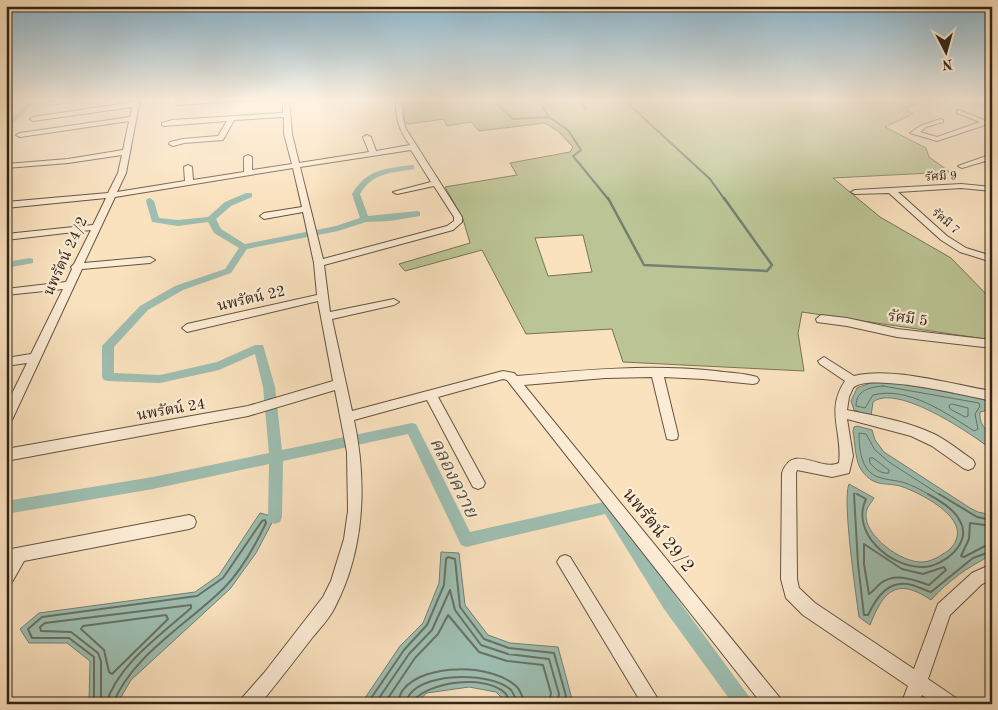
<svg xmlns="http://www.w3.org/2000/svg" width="998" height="710" viewBox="0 0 998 710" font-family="'Old Standard TT','Noto Serif Thai',serif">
<rect width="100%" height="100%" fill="#fae2bf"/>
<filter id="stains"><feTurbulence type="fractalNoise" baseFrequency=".004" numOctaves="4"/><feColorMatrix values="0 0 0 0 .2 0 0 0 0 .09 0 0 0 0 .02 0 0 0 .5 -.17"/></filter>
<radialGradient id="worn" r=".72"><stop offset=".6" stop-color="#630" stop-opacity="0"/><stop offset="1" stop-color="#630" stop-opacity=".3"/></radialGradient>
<!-- green -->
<path fill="#bbc494" stroke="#767456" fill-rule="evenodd" d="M424,99H917L911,102L916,105L905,107L913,114L885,127L926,148L929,157L950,172L833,178L880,217L951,258L992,300V340L802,312L798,333L804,371L623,362L612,329L526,334L482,250L405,271L399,264L470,243L463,219L445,187L517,175L510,163L570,152L573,147L558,131L545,123L479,131L471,122L447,126L444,119L409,124L404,122L405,103ZM583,235L592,272L548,276L535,238Z"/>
<!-- water -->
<g fill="#9ebeb1" stroke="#728174">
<path d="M873,382L898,383L992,400V409L980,412C979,423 984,428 992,435V450C972,434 897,383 873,402L871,416L854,410L851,401L857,388Z"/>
<path d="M857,426L872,430L875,440L884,452L970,508L978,512L992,515V555C969,566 948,581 931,600C896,576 883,592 870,625L859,617C856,594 842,500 849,484L874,498C871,503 866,508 866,514C864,536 902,563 922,562C929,562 937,558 943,554C950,550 955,545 957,537C963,515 920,493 903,487C886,481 876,489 862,471C855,462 855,442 853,431L854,427Z"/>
<polygon points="260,513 275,517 256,553 230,589 131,680 117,704 89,704 90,661 67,643 29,643 20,629 39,613 195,592 219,575"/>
<polygon points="441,552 459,553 465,605 488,635 510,643 558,647 572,699 566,704 508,704 496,692 469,687 427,693 414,704 361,704 400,646 423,623 439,583"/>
</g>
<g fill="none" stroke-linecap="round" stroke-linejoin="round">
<!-- shore-far1 -->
<g stroke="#687264" stroke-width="1">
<path d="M883,386L979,403L980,406L975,414L978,429L974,431C946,413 908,386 873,395L865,408L856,406C856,390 870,387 883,386Z"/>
<polygon points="952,404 968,408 968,416 965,417 950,409 949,406"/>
<path d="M870,458H873L889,470V473C881,474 875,469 870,463Z"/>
<polyline points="854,495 854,493 859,495"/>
<path d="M930,495C921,490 912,485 902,482C894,480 886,480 878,477C861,471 859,449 859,433L866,434L875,450L889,462L940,495"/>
</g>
<!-- shore -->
<g stroke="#687264" stroke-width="2">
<path d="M854,494L858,564L864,615H868C877,596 889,579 912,585C919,587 924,590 931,592L973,558L992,551"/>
<path d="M857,494L866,499C850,532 890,568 923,567C943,567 973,543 960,521C954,509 940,501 928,494"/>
<polyline points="939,494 977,517 992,520"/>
<polyline points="992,526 970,523 969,539 961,556 964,557 985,546 992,545"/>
<path d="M864,544L902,569L923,574L944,567L946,570L929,585C914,580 896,572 881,583C877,586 874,591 869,594L864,564Z"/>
<polygon points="166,615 168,619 112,674 109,672 104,650 81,629 83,626"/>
<path d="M94,704V657L69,638H32L28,629L42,617L197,596L223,578L262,521L265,520L266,523C255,546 242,570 224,588C189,623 131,656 113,704"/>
<path d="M101,704V661L98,653L71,632L41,631L40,627L45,623L191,605V608C161,635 118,664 106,704"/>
<polyline points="367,704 404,650 427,625 444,585 446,559 448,557 455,559 460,607 484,639 509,648 554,653 566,696 563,704"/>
<polyline points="375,704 409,654 432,630 450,590 455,610 481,645 508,654 549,659 559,694 557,704"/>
<polyline points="384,704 415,658 438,634 448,615 479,652 507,661 543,665 551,693 549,704"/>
<path d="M397,704C399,700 400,693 403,690C424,662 494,664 517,687C521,691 523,699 525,704"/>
<path d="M405,704C407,701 408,696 410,694C427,672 492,672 511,690C514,694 516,700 518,704"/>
<path d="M411,704C425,681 486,674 505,693C508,696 509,701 511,704"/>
</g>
<!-- stream-far1 -->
<g stroke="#728174" stroke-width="2">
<polyline points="491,99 513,119 549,117 568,130 581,150 573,156 609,200"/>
<polyline points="538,99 549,117"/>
<polyline points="580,99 586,109"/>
<polyline points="623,99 710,179 725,200"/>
</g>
<!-- stream -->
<polyline stroke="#728174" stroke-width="2.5" points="608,198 644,265 767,271 772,265 724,198"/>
<!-- canal -->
<g fill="#9ebeb1" fill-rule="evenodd">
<polygon points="30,99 37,99 6,131 6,125"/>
<polygon points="963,99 972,99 992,108 992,112"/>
<path d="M411,165H414V169C392,173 373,172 360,194L368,216L417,211L420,212V216L390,221L366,222L338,231L247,249L231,273L183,290L148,310L114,347V373L160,375L217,362L255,345H263L275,387L282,450L412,423L416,424L470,532L608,501L613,502L676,597L750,698L753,704H733L664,609L605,514L466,547L461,545L408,434L283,461L282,517L280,522L275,524L270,522L268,517L269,464L153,489L6,514V501L153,477L269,453L263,387L255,354L219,370L160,383L108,381L104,380L102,377V346L140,306L175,286L225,269L239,248L214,233L208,222L178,226L152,222L146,201L147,199L150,198L154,201L159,218L178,220L208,217L225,202L246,193H252V197L231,206L216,219L221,229L245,244L336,226L360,218L352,194C367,169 384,169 411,165Z"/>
<polygon points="30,258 33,259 33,263 6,268 6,262"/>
</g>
<defs>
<g id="street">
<polygon points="6,99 11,99 6,103"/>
<polygon points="63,99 82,99 51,105 48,103"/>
<path d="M134,99H140L126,173L117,192L185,181L184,167L188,165L192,167L193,180L244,172V157L248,155L252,157V170L292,164L284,134V117L234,120L223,140L184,143L173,146L169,144L170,142L183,139L218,136L227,121L164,126L162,125V123L172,120L283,113V99H289L292,134L299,163L369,152L363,137L367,135L371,137L376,151L410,145C399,130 395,118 396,99H402L403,119L406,129L462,217V222L453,230L324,265L330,312L394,299L399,302L394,305L332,319L352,411L503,371L514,373L517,376C583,370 649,364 716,371C729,373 744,373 757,377L759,380L757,383L753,384L703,379L664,377L678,435L677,439L672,440L667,439L666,435L652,377L605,378L524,385L780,698L783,704H762L507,380L503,379L438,397L485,483L483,487L478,489L473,487L427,400L354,420C367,482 365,549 335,607C330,618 320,628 312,638C295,660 278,682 260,704H239L242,698L264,673L323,597L331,581L344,539L348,511L347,452L335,390L248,416L6,461V449L248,406L333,381L318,301L187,332L182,328L187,324L317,295L314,263L303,212L264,219L260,216L264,213L302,207L293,168L115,197L84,263L150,257L155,260L150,263L82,269L12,420L10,424L6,425V406L27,363L6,366V358L31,354L63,289L6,295V289L66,282L72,269L71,267L74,264L91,230L6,240V234L93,225L106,198L6,208V202L108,193L118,173L122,155L68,163L6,168V164L68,159L123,150L129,121L20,137L16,135L20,133L130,117L132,107L33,121L30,119L33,117L133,102ZM411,150L431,182L393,192L397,194L434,186L454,217V221L447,226L323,259L300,167Z"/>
<polygon points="214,99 266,99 179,105 176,103 179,101"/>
<polygon points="959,110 991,123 937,141 910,133 922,125 941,119 943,120 943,122 926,127 920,132 937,137 980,122 957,113 957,111"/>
<polygon points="992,154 992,159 962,168 958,166"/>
<polygon points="961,184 992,187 992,191 961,188 898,192 947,236 966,248 992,256 992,262 960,252 941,240 889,193 855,194 851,192 855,190"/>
<polygon points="821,315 847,318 897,329 992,340 992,348 897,337 847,326 817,322 816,319"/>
<path d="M824,357L854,376C891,366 954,385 992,391V401C968,396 868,372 853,388L849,397L847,410C876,416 906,421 934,434C948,441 960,451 973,460L975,464L973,468L968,470L963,468L932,446L911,436L847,419L853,456L849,473L832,477L797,470L796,473L797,579L799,588L815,603L914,669L938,604L972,573L992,564V580L982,584L950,615L928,679L956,698L959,704H934L922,695L919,704H901L908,686L803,615L786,598L781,579L782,473C793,442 820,472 839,463C843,433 825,410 845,381L820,364L818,361Z"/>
<polygon points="189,515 194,517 196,522 194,527 189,529 24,561 11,584 6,587 6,550"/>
<polygon points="565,555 570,557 661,704 642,704 560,567 557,562 560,557"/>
</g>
</defs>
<!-- street casing -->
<use href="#street" stroke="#635442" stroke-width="2"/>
<!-- street -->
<use href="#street" fill="#fcecd5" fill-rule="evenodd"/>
</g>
<!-- sky -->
<linearGradient id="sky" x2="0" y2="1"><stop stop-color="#8ab8d2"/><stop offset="0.5" stop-color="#fdf2e2"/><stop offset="1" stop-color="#fdf2e2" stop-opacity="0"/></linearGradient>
<rect width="998" height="199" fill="url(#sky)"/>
<g text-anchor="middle" stroke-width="4.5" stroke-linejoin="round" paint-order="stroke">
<!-- far-street labels -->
<g font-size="12" fill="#312518" stroke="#fcecd5">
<text transform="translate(941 176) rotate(-3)" y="4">รัศมี 9</text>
<text transform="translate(946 221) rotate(41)" y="4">รัศมี 7</text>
</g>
<!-- street labels -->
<g font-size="15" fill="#312518" stroke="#fcecd5">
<text transform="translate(65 256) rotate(-65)" y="5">นพรัตน์ 24/2</text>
<text transform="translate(251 298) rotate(-13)" y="5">นพรัตน์ 22</text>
<text transform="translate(908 318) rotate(8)" y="5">รัศมี 5</text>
<text transform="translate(171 409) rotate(-10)" y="5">นพรัตน์ 24</text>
</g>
<!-- near-street labels -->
<g font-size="18" fill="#312518" stroke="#fcecd5">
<text transform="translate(659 530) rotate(51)" y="6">นพรัตน์ 29/2</text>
</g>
<!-- near-water labels -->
<g font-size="19" font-style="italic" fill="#525346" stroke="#fcecd5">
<text transform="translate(455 477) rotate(64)" y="7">คลองควาย</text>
</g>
</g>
<!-- margin -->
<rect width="998" height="710" fill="none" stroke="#fae2bf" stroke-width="25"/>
<rect x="8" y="8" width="983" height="695" fill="none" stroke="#312518" stroke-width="2.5"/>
<rect x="12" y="12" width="973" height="685" fill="none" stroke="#312518"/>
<!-- north arrow -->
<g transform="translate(946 52) rotate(174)" stroke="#fcecd5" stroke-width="4" paint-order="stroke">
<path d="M0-4L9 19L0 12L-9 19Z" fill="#312518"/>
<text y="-8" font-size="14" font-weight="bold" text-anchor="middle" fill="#312518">N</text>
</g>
<rect width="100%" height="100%" filter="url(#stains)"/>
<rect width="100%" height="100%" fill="url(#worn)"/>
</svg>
